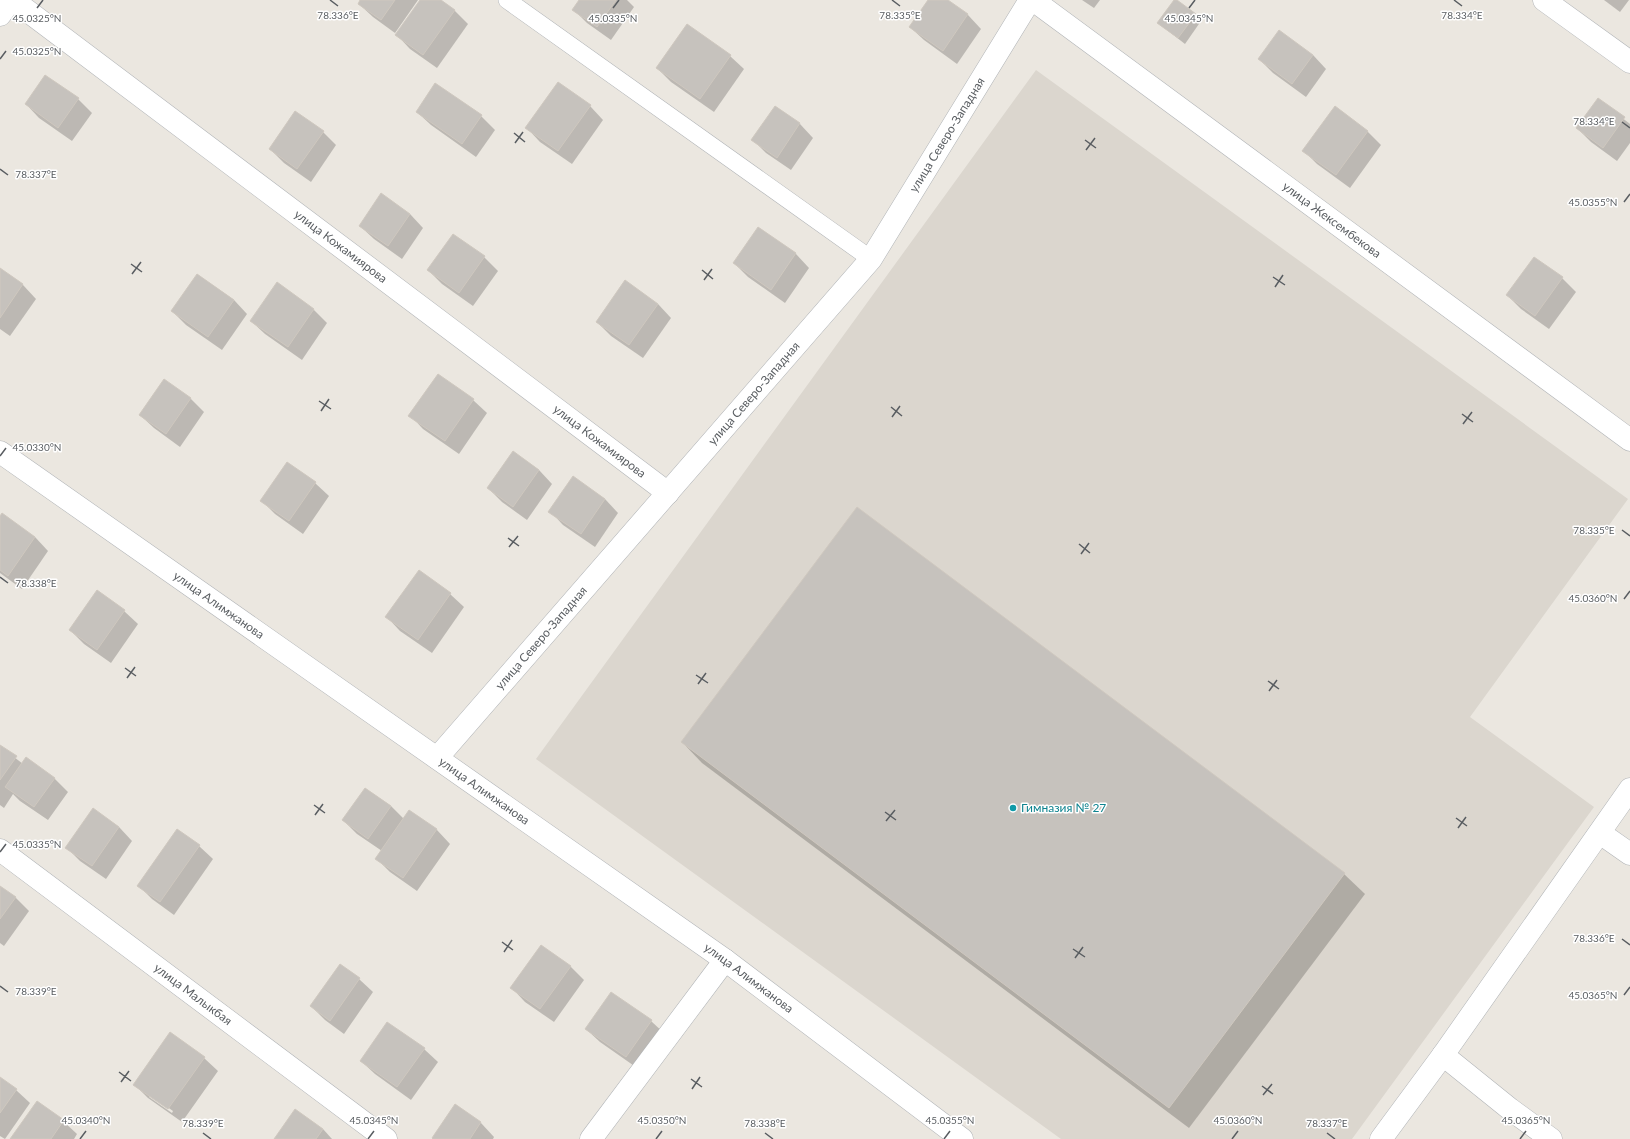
<svg xmlns="http://www.w3.org/2000/svg" width="1630" height="1139" viewBox="0 0 1630 1139" font-family="Lato,sans-serif">
<rect width="100%" height="100%" fill="#ebe7e0"/>
<!-- education -->
<polygon fill="#dbd6ce" points="1036,70 1628,499 1470,717 1594,807 1352,1139 1061,1139 536,759"/>
<!-- shadow -->
<g fill="#0003" fill-rule="evenodd">
<polygon points="362,0 418,0 395,33 373,17 359,4"/>
<polygon points="421,0 440,0 454,10 468,24 437,68 410,49 397,35"/>
<polygon points="580,0 627,0 634,7 611,40 587,23 574,10"/>
<polygon points="929,0 946,0 968,15 981,29 957,64 924,40 910,27"/>
<polygon points="1082,0 1100,0 1094,8"/>
<polygon points="1604,0 1629,0 1620,12"/>
<polygon points="1195,15 1201,21 1185,44 1158,23"/>
<polygon points="1313,55 1326,69 1306,97 1273,73 1259,59"/>
<polygon points="730,56 744,69 714,112 671,82 657,68"/>
<polygon points="78,99 92,113 72,141 39,118 26,104"/>
<polygon points="1598,99 1630,124 1630,143 1617,161 1591,142 1577,128"/>
<polygon points="590,106 603,120 572,164 540,142 527,128"/>
<polygon points="776,107 800,124 813,138 791,170 766,153 753,140"/>
<polygon points="417,112 481,116 495,130 476,157 431,125"/>
<polygon points="1367,131 1381,145 1350,188 1317,164 1304,151"/>
<polygon points="323,132 336,145 311,182 284,163 270,149"/>
<polygon points="410,214 423,228 402,259 374,239 360,226"/>
<polygon points="759,228 796,254 809,268 785,303 748,277 734,263"/>
<polygon points="484,257 498,271 473,306 442,284 428,270"/>
<polygon points="0,269 23,285 36,299 10,336 0,329"/>
<polygon points="198,275 234,300 247,314 222,350 186,325 172,311"/>
<polygon points="1562,278 1576,292 1549,329 1521,309 1507,295"/>
<polygon points="658,304 671,318 643,358 611,336 597,322"/>
<polygon points="314,310 327,323 302,360 265,334 251,321"/>
<polygon points="190,398 204,412 180,447 154,428 140,415"/>
<polygon points="473,400 487,413 459,454 423,429 410,415"/>
<polygon points="513,452 539,470 552,484 527,520 502,502 488,488"/>
<polygon points="573,478 605,499 618,513 595,547 563,525 550,511"/>
<polygon points="315,483 329,496 303,534 275,514 262,501"/>
<polygon points="0,518 35,537 48,551 22,589 0,573"/>
<polygon points="450,594 464,607 432,653 400,631 387,617"/>
<polygon points="124,611 138,624 111,663 84,644 70,630"/>
<polygon points="682,742 1344,874 1365,894 1189,1128 702,763"/>
<polygon points="0,746 23,764 54,778 68,792 48,820 20,801 13,794 4,808 0,805"/>
<polygon points="366,789 391,806 404,819 410,811 437,830 450,844 417,891 390,872 376,858 382,851 357,834 343,820"/>
<polygon points="93,810 119,827 132,841 106,879 80,861 67,848"/>
<polygon points="199,846 213,859 174,915 152,899 139,886"/>
<polygon points="0,887 15,897 29,911 4,946 0,943"/>
<polygon points="570,966 584,980 554,1022 525,1002 512,988"/>
<polygon points="359,979 373,992 344,1034 325,1020 311,1006"/>
<polygon points="651,1021 665,1034 640,1070 600,1042 586,1029"/>
<polygon points="424,1049 438,1062 411,1100 375,1074 361,1061"/>
<path d="M204,1058L218,1071L182,1122L148,1098L135,1085ZM149,1094L173,1111L172,1113L149,1097Z"/>
<polygon points="0,1078 16,1090 30,1103 5,1139 0,1136"/>
<polygon points="456,1105 481,1123 494,1137 493,1139 434,1139"/>
<polygon points="63,1121 77,1134 74,1139 11,1139"/>
<polygon points="323,1129 332,1139 275,1139"/>
</g>
<!-- building -->
<g fill="#c6c2bd" stroke="#cfc8bf">
<polygon points="360,0 395,0 381,20 358,4"/>
<polygon points="420,0 441,0 455,10 423,55 395,35"/>
<polygon points="579,0 616,0 597,27 572,10"/>
<polygon points="928,0 948,0 968,14 943,51 909,27"/>
<polygon points="1174,0 1177,0 1196,14 1178,38 1157,23"/>
<polygon points="687,24 731,55 700,99 656,68"/>
<polygon points="1279,30 1313,55 1292,84 1258,59"/>
<polygon points="45,75 79,98 58,128 25,104"/>
<polygon points="558,82 591,105 558,151 525,128"/>
<polygon points="435,83 482,115 462,144 416,112"/>
<polygon points="1598,98 1625,117 1603,148 1576,128"/>
<polygon points="775,106 800,123 777,158 751,140"/>
<polygon points="1335,106 1368,131 1336,175 1302,151"/>
<polygon points="295,111 324,131 297,169 269,149"/>
<polygon points="381,193 410,214 388,246 359,226"/>
<polygon points="758,227 796,253 771,290 733,263"/>
<polygon points="453,234 485,256 459,293 427,270"/>
<polygon points="1534,257 1563,277 1535,316 1506,295"/>
<polygon points="0,268 23,284 0,318"/>
<polygon points="197,274 234,300 208,337 171,311"/>
<polygon points="625,280 658,304 629,345 596,322"/>
<polygon points="277,282 314,309 288,347 250,321"/>
<polygon points="438,374 474,399 445,441 408,416"/>
<polygon points="164,379 191,398 166,434 139,415"/>
<polygon points="513,451 539,470 513,507 487,488"/>
<polygon points="287,462 316,482 289,521 260,501"/>
<polygon points="573,476 605,499 581,534 548,512"/>
<polygon points="857,507 1345,873 1169,1108 681,742"/>
<polygon points="2,513 35,537 8,576 0,570 0,516"/>
<polygon points="419,570 451,593 418,640 385,617"/>
<polygon points="97,590 125,610 97,650 69,630"/>
<polygon points="0,745 17,756 0,780"/>
<polygon points="26,757 55,778 34,807 5,787"/>
<polygon points="365,788 391,806 368,839 342,820"/>
<polygon points="93,808 119,827 92,866 65,848"/>
<polygon points="409,810 437,829 403,878 375,859"/>
<polygon points="177,829 200,845 160,902 137,886"/>
<polygon points="0,886 16,897 0,919"/>
<polygon points="541,945 571,966 540,1009 510,988"/>
<polygon points="340,964 360,978 330,1021 310,1006"/>
<polygon points="611,992 652,1020 626,1057 585,1029"/>
<polygon points="387,1022 425,1048 397,1087 360,1061"/>
<polygon points="170,1032 205,1057 168,1109 133,1085"/>
<polygon points="0,1077 17,1089 0,1113"/>
<polygon points="37,1101 64,1120 51,1139 10,1139"/>
<polygon points="455,1104 481,1122 470,1139 433,1139 432,1138"/>
<polygon points="295,1109 323,1129 316,1139 274,1139"/>
</g>
<g fill="none" stroke-linecap="round" stroke-linejoin="round">
<defs>
<polyline id="service" points="507,0 871,259"/>
<g id="minor">
<path id="s1" d="M13,0L668,493"/>
<path id="s2" d="M1033,0L1630,440"/>
<polyline points="1544,0 1630,62"/>
<polyline points="0,15 11,0"/>
<path id="s3" d="M437,758L871,259L1030,0"/>
<polyline points="1600,833 1630,854"/>
<path id="s4" d="M0,850L386,1139"/>
<polyline points="1443,1055 1510,1109 1551,1139"/>
<polyline points="591,1139 725,960"/>
<polyline points="1381,1139 1443,1055 1630,789"/>
</g>
<g id="tertiary">
<path id="s5" d="M0,452L725,960L962,1139"/>
</g>
</defs>
<!-- service casing -->
<use href="#service" stroke="#b1b4b7" stroke-width="18"/>
<!-- minor casing -->
<use href="#minor" stroke="#b1b4b7" stroke-width="23"/>
<!-- tertiary casing -->
<use href="#tertiary" stroke="#b1b4b7" stroke-width="23"/>
<!-- service -->
<use href="#service" stroke="#fff" stroke-width="17"/>
<!-- minor -->
<use href="#minor" stroke="#fff" stroke-width="22"/>
<!-- tertiary -->
<use href="#tertiary" stroke="#fff" stroke-width="22"/>
</g>
<!-- ticks -->
<path fill="none" stroke="#595d61" stroke-width="1.5" d="M330,0L338,6M892,0L900,6M1454,0L1462,6M37,8L43,0M613,8L619,0M1189,8L1195,0M0,59L6,51M1622,122L1630,128M514,133L525,142M1085,140L1096,148M515,143L523,132M1086,150L1095,138M0,169L8,175M1624,202L1630,194M131,264L142,272M702,270L713,279M132,274L141,262M1273,277L1285,285M704,280L712,269M1275,287L1283,275M319,401L331,409M891,407L902,416M321,411L329,399M1462,414L1473,422M892,417L900,406M1463,424L1472,412M0,456L6,448M1622,530L1630,536M508,538L519,546M1079,544L1090,553M509,547L518,536M1081,554L1089,543M0,577L8,583M1624,599L1630,591M125,668L136,676M696,675L708,683M127,678L135,667M1268,681L1279,689M698,684L706,673M1269,691L1277,680M314,805L325,813M885,812L896,820M315,815L323,804M1456,818L1467,826M886,821L895,810M1458,828L1466,817M0,852L6,844M1622,939L1630,945M502,942L513,950M1073,949L1085,957M504,952L512,940M1075,958L1083,947M0,986L8,992M1624,995L1630,987M119,1072L131,1081M691,1079L702,1087M121,1082L129,1071M1262,1086L1273,1094M692,1089L700,1077M1263,1095L1272,1084M203,1133L211,1139M765,1133L773,1139M1327,1133L1335,1139M80,1139L86,1131M368,1139L374,1131M656,1139L662,1131M944,1139L950,1131M1232,1139L1238,1131M1520,1139L1526,1131"/>
<!-- markers -->
<circle fill="#0f9aa8" stroke="#fff" stroke-width="1.5" cx="1013" cy="808" r="4"/>
<g text-anchor="middle" stroke-width="3" stroke-linejoin="round" paint-order="stroke">
<!-- street labels -->
<g font-size="12" fill="#595d61" stroke="#fff">
<text dy="4" stroke="none"><textPath href="#s3" startOffset="807">улица Северо-Западная</textPath></text>
<text dy="4" stroke="none"><textPath href="#s2" startOffset="371">улица Жексембекова</textPath></text>
<text dy="4" stroke="none"><textPath href="#s1" startOffset="410">улица Кожамиярова</textPath></text>
<text dy="4" stroke="none"><textPath href="#s3" startOffset="483">улица Северо-Западная</textPath></text>
<text dy="4" stroke="none"><textPath href="#s1" startOffset="734">улица Кожамиярова</textPath></text>
<text dy="4" stroke="none"><textPath href="#s5" startOffset="267">улица Алимжанова</textPath></text>
<text dy="4" stroke="none"><textPath href="#s3" startOffset="159">улица Северо-Западная</textPath></text>
<text dy="4" stroke="none"><textPath href="#s5" startOffset="591">улица Алимжанова</textPath></text>
<text dy="4" stroke="none"><textPath href="#s5" startOffset="915">улица Алимжанова</textPath></text>
<text dy="4" stroke="none"><textPath href="#s4" startOffset="241">улица Малыкбая</textPath></text>
</g>
<!-- culture labels -->
<g font-size="12" fill="#0d838f" stroke="#fff" text-anchor="start">
<text x="1021" y="812">Гимназия № 27</text>
</g>
</g>
<g font-size="10" text-anchor="middle" fill="#595d61" stroke="#fff" stroke-width="3" stroke-linejoin="round" paint-order="stroke">
<text x="1462" y="19">78.334°E</text>
<text x="338" y="19">78.336°E</text>
<text x="900" y="19">78.335°E</text>
<text x="613" y="22">45.0335°N</text>
<text x="1189" y="22">45.0345°N</text>
<text x="37" y="22">45.0325°N</text>
<text x="37" y="55">45.0325°N</text>
<text x="1594" y="125">78.334°E</text>
<text x="36" y="178">78.337°E</text>
<text x="1593" y="206">45.0355°N</text>
<text x="37" y="451">45.0330°N</text>
<text x="1594" y="534">78.335°E</text>
<text x="36" y="587">78.338°E</text>
<text x="1593" y="602">45.0360°N</text>
<text x="37" y="848">45.0335°N</text>
<text x="1594" y="942">78.336°E</text>
<text x="36" y="995">78.339°E</text>
<text x="1593" y="999">45.0365°N</text>
<text x="86" y="1124">45.0340°N</text>
<text x="374" y="1124">45.0345°N</text>
<text x="662" y="1124">45.0350°N</text>
<text x="950" y="1124">45.0355°N</text>
<text x="1238" y="1124">45.0360°N</text>
<text x="1526" y="1124">45.0365°N</text>
<text x="203" y="1127">78.339°E</text>
<text x="765" y="1127">78.338°E</text>
<text x="1327" y="1127">78.337°E</text>
</g>
</svg>
